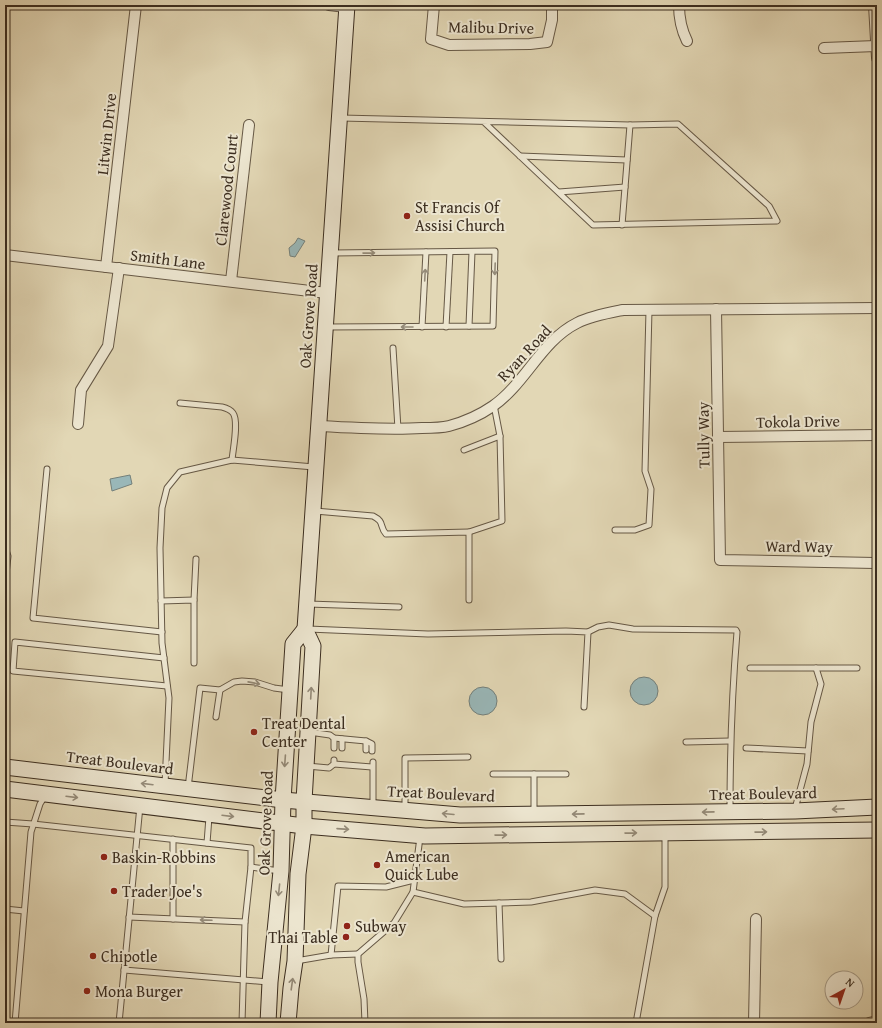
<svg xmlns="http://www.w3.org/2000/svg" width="882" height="1028" viewBox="0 0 882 1028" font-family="'Gentium Book Plus',serif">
<rect width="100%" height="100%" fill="#e2d7b5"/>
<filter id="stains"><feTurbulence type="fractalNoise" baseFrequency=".005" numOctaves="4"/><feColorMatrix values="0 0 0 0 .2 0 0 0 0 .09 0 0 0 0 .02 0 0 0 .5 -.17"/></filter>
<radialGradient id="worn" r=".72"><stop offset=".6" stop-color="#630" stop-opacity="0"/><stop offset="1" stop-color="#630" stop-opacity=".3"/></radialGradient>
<!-- water -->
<g fill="#99b7b8" stroke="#74807b">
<polygon points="298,238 305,241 295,257 290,256 289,248 295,243"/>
<polygon points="130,475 132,484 112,491 110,479"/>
<circle cx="644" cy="691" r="14"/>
<circle cx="483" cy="701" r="14"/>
</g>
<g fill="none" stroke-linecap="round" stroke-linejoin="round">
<defs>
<g id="lane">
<polyline points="341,118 630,125 678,124 769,206 777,221 593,225 485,123"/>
<polyline points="520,156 627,160"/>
<polyline points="559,192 625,187"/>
<polyline points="622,225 630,125"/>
<polyline points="469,326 472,252"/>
<polyline points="327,327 493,326 495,251 333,253"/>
<polyline points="422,327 426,252"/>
<polyline points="446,327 450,252"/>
<polyline points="393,348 398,429"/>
<path d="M180,403L222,407C226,408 230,409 233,413C239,421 233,449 232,460"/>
<polyline points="494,405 500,436"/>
<polyline points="464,450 500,436 502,521 469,532"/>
<polyline points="47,469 33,618 162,632"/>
<path d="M315,511L373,516C385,522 379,526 386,534L469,532V600"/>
<polyline points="615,530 635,530 649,525 651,489 645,471 649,310"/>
<polyline points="5,547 8,556 5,583"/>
<polyline points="194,600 196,559"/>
<polyline points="161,601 194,600 194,663"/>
<polyline points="308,604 399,607"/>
<polyline points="308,629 428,634 566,631 588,632 584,707"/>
<path d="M588,632L598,627L609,625L633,629L736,630L737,632C732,692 730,751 730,811"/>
<polyline points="164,658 15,642 13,671 167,686"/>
<polyline points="750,668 857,668"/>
<polyline points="220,690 234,682 242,681 255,682 274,688 289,690"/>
<polyline points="309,732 330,735 334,738 366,741 372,744 372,751"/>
<polyline points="342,739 342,748"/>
<polyline points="686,742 730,741"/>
<polyline points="334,748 334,738"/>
<polyline points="746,748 808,751"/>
<polyline points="366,750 366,741"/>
<polyline points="373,762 373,806"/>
<polyline points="334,764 372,767"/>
<polyline points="307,766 329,768 334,764 334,760"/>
<polyline points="493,774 534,774"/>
<polyline points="165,784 169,698 162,643 160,548 162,508 167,488 180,472 232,460 314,467"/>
<polyline points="188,788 200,688 220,690 216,717"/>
<polyline points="795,809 807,764 811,722 821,684 816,668"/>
<polyline points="405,810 405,758 468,757"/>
<polyline points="534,813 534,774 566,774"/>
<polyline points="5,822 33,824 251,848 251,867 245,922 242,1023"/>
<polyline points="207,843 209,817"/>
<polyline points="251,867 280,871"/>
<polyline points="413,892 464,904 531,902 595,890 625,894 655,916"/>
<polyline points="499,903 501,959"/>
<polyline points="5,909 24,911"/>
<polyline points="129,917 245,922"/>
<polyline points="173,919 173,839"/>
<polyline points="331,955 338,886 386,887 414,880"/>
<polyline points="296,961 331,955 358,954"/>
<polyline points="124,970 268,982"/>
<polyline points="15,1023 31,832 40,804 45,796"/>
<polyline points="119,1023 140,806"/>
<polyline points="365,1023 364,999 358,962 358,954 394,923 413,892 420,837"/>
<polyline points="636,1023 655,916 665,887 665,834"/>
</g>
<g id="street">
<polyline points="329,5 346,7"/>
<polyline points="434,5 431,39 449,45 530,44 547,42 552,20 552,5"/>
<path d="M679,5C679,19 681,29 687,41"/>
<polyline points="874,5 877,58"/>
<polyline points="824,48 876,46"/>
<polyline points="5,255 327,293"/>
<polyline points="106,267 136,5"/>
<polyline points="231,281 249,125"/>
<polyline points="716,309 720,560 875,563 877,564"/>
<polyline points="78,424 81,390 108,346 119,268"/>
<path d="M318,426C353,428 387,430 422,428C430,428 441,428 449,426C464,422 480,415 493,406C526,383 541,341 577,323C591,316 608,313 623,310L877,308"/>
<polyline points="718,437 877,435"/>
<polyline points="754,1023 756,919"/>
<polyline points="869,1023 877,1021"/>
</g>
<g id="secondary">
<polyline points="5,767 283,800 460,815 795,811 877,807"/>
<polyline points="5,789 304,826 425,836 877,830"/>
<polyline points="268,1023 270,982 281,871 283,800 293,644 305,629"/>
<polyline points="288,1023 291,988 295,961 298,874 304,826 304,801 313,646 305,629 347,5"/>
</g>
</defs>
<!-- lane casing -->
<use href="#lane" stroke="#665845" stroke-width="7"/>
<!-- street casing -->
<use href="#street" stroke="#665845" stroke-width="12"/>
<!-- secondary casing -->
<use href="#secondary" stroke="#3c2e20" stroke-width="17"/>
<!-- lane -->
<use href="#lane" stroke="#ece5cf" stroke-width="5"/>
<!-- street -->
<use href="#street" stroke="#ece5cf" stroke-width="10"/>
<!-- secondary -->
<use href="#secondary" stroke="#ece5cf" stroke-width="15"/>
</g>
<!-- one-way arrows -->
<defs><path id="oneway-shaft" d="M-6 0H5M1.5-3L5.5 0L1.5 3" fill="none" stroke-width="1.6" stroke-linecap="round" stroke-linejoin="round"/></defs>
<g stroke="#948a78">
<use href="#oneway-shaft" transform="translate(369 253) rotate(-1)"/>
<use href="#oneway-shaft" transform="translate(495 269) rotate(92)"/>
<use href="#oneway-shaft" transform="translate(425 275) rotate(-87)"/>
<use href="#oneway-shaft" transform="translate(407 327) rotate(180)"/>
<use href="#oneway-shaft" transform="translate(254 683) rotate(11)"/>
<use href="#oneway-shaft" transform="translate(311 693) rotate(-87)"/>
<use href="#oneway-shaft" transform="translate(285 761) rotate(94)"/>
<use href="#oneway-shaft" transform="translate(147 784) rotate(-173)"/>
<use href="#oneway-shaft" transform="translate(72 797) rotate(7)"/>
<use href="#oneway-shaft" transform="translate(838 809) rotate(177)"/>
<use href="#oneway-shaft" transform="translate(708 812) rotate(179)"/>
<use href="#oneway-shaft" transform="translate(448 814) rotate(-175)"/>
<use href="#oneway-shaft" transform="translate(578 814) rotate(179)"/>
<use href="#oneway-shaft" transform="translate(228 816) rotate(7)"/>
<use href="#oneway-shaft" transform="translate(343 829) rotate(4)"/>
<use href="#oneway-shaft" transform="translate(761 832) rotate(-1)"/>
<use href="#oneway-shaft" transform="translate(631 833) rotate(-1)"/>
<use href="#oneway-shaft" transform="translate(501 835) rotate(-1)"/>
<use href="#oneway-shaft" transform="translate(279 890) rotate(96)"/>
<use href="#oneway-shaft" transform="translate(206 920) rotate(-178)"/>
<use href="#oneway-shaft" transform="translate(292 984) rotate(-82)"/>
</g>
<!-- markers -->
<g fill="#8f2418" stroke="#ece5cf" stroke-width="1.5">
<circle cx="407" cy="216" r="4"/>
<circle cx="254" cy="732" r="4"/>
<circle cx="104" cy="857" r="4"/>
<circle cx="377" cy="865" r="4"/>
<circle cx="114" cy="891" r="4"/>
<circle cx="347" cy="926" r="4"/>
<circle cx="346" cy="937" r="4"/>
<circle cx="93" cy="956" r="4"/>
<circle cx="87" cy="991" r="4"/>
</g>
<g text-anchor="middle" stroke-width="4" stroke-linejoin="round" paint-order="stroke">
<!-- street labels -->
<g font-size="16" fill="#3c2e20" stroke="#ece5cf">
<text transform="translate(491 27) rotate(1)" y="6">Malibu Drive</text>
<text transform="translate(106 134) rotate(-84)" y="6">Litwin Drive</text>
<text transform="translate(226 190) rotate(-84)" y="6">Clarewood Court</text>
<text transform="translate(168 259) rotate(7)" y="6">Smith Lane</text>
<text transform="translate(308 316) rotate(-86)" y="6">Oak Grove Road</text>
<text transform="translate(524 353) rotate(-47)" y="6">Ryan Road</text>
<text transform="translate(798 421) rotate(-1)" y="6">Tokola Drive</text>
<text transform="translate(703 435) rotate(-91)" y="6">Tully Way</text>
<text transform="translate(799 546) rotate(1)" y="6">Ward Way</text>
<text transform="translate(120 762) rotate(7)" y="6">Treat Boulevard</text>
<text transform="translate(441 793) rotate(3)" y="6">Treat Boulevard</text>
<text transform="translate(763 793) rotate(-1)" y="6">Treat Boulevard</text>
<text transform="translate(265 823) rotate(-88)" y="6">Oak Grove Road</text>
</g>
<!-- poi labels -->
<g font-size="16" fill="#3c2e20" stroke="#ece5cf" text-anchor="start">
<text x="415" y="213">St Francis Of<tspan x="415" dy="18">Assisi Church</tspan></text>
<text x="262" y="729">Treat Dental<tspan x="262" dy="18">Center</tspan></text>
<text x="385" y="862">American<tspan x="385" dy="18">Quick Lube</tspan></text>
<text x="112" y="863">Baskin-Robbins</text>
<text x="122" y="897">Trader Joe's</text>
<text x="355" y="932">Subway</text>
<text x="338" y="943" text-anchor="end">Thai Table</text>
<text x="101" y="962">Chipotle</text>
<text x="95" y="997">Mona Burger</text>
</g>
</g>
<!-- margin -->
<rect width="882" height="1028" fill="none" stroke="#e2d7b5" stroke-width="20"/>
<rect x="6" y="6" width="870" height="1016" fill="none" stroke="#3c2e20" stroke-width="2"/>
<rect x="10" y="10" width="862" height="1008" fill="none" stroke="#3c2e20"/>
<!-- north arrow -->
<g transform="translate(844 990) rotate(40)"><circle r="19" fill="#ece5cf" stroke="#a69c89"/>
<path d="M0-3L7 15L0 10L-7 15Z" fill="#8f2418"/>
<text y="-6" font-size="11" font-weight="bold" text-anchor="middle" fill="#3c2e20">N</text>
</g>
<rect width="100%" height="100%" filter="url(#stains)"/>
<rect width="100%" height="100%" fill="url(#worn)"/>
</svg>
